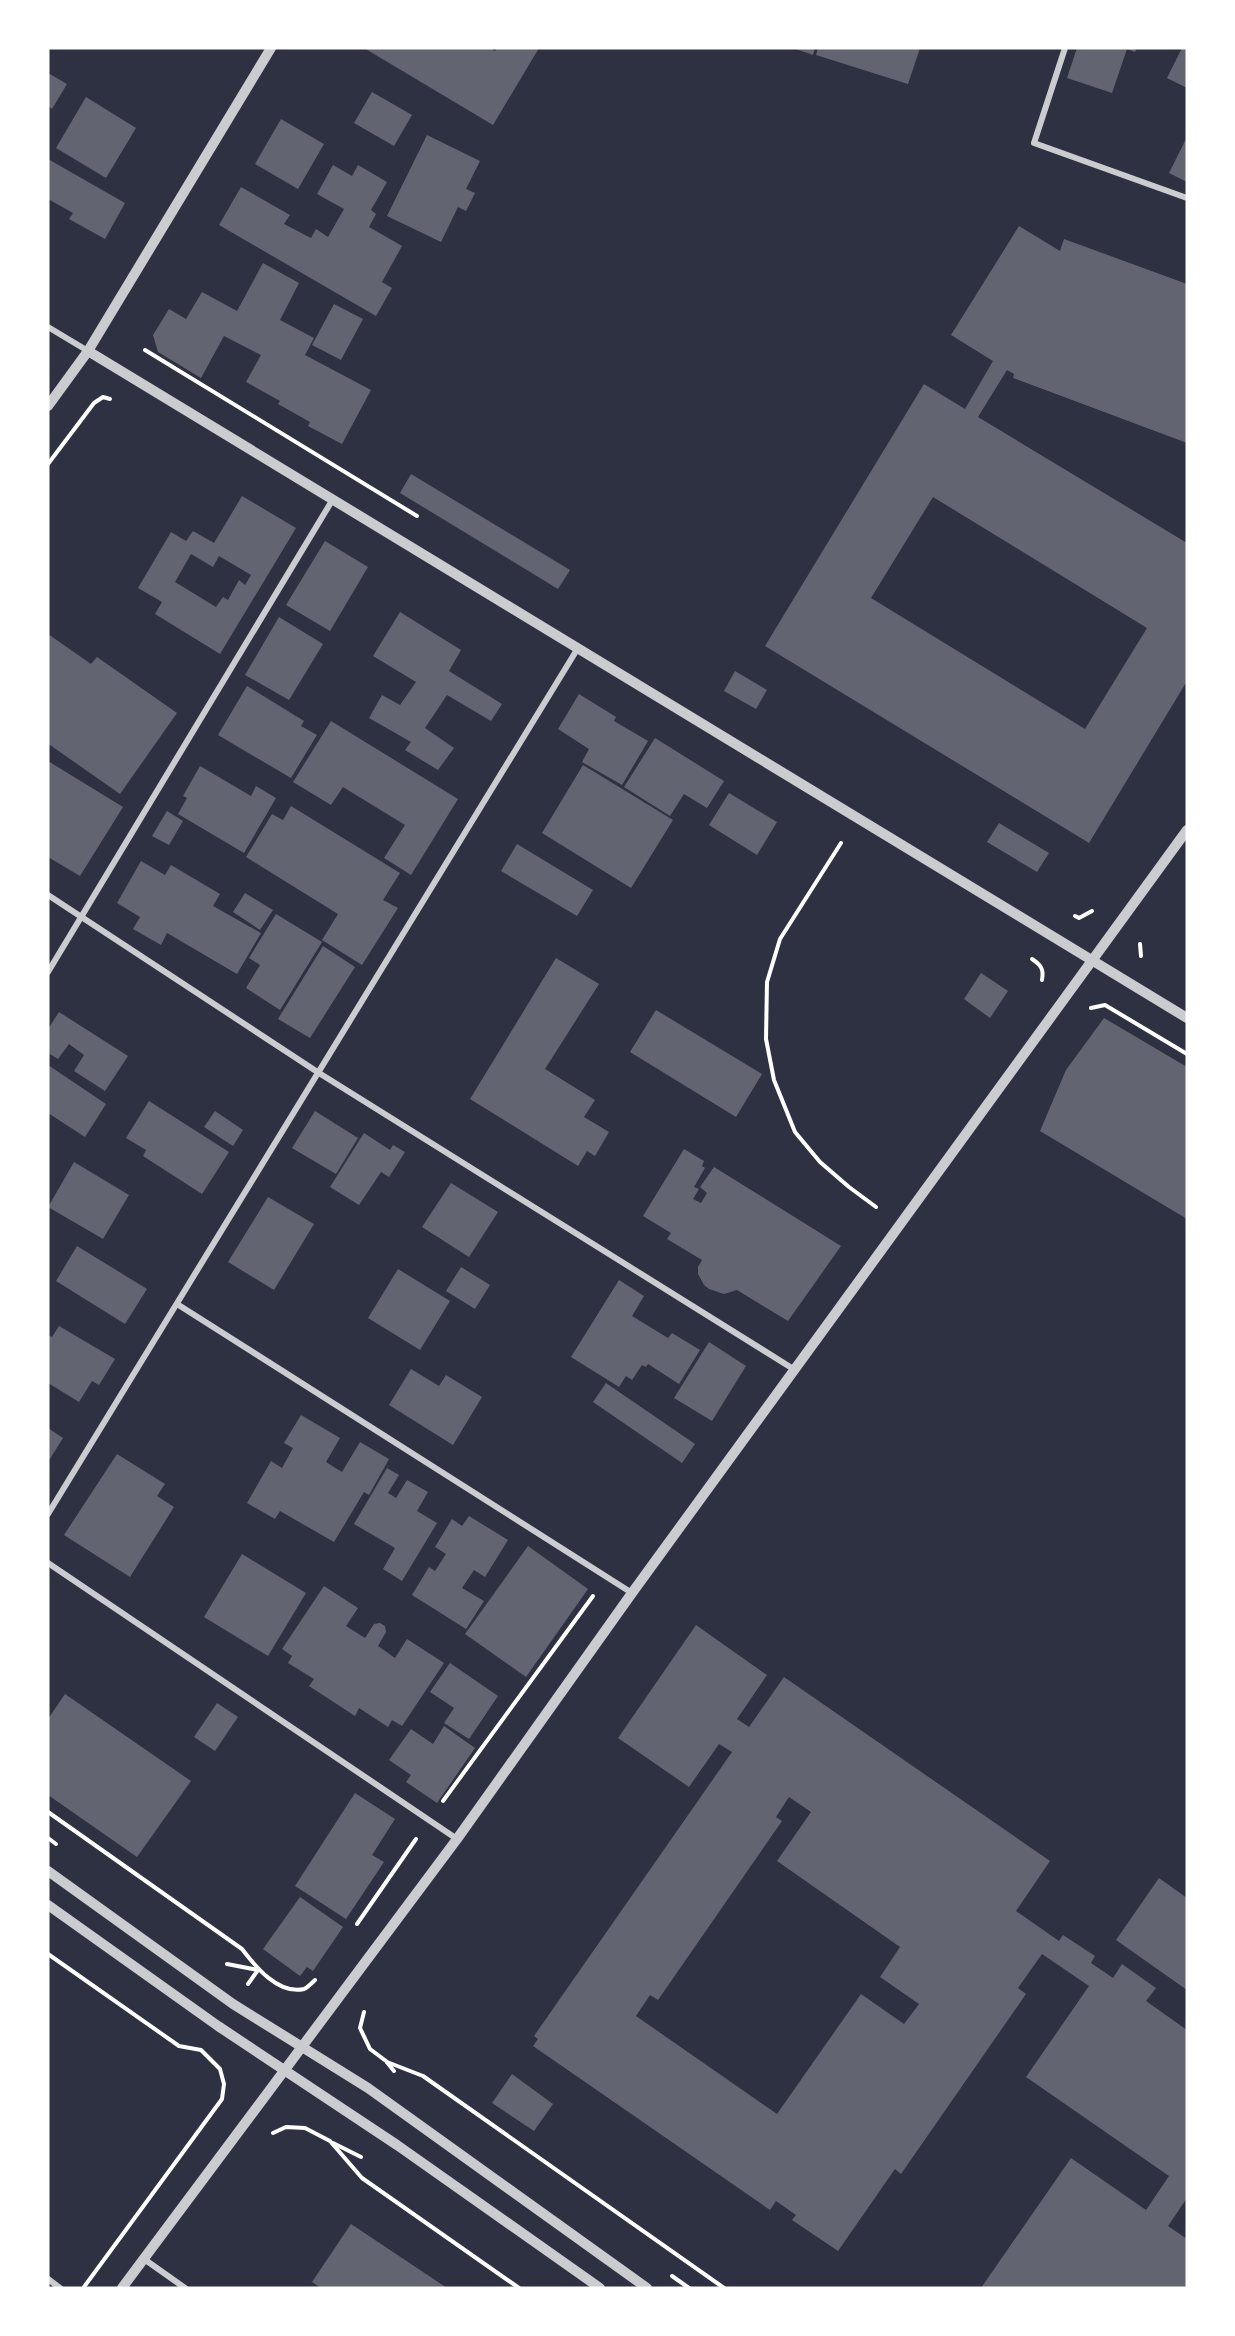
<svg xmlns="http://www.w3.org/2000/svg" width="1235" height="2336" viewBox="0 0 1235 2336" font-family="'Noto Serif',serif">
<rect width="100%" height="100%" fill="#2d3142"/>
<!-- building -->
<g fill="#626471" fill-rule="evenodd">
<polygon points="364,48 490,48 495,51 497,48 539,48 493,125"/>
<polygon points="793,48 815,48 813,55"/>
<polygon points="818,48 920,48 908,84 816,55"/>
<polygon points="1077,48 1137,48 1135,52 1127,49 1112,93 1067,78"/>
<polygon points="1182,48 1187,48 1187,88 1167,78"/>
<polygon points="48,73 67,84 52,109 48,106"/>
<polygon points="372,92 412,115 394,146 354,123"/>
<polygon points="86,97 136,128 106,178 56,148"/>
<polygon points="281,119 324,144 298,189 255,164"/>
<polygon points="427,135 480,161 466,189 475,193 466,211 458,207 441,242 387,216"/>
<polygon points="1187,137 1187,182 1169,173"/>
<polygon points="48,159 125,203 105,239 69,219 73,213 48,199"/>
<polygon points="333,165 352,176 358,165 387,182 371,210 376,214 369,227 402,246 382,282 392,288 376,316 219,225 241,187 290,215 284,224 311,238 316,229 328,237 344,209 317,194"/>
<path d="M1019,226L1060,251L1064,239L1187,284V443L1013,378L1014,374L1007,370L978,417L1187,543V681L1089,843L765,646L924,384L965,409L993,361L951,335ZM933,497L1147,628L1085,729L871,598Z"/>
<polygon points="263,263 299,283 280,320 314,338 305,355 371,390 342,444 308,426 310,422 278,404 280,401 246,382 261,355 224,336 201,378 158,352 153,335 169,309 186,319 202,292 237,311"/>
<polygon points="334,304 363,319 341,360 312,345"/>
<polygon points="411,474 570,570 558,589 400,493"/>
<path d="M242,496L296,528L220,654L155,614L162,602L138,588L171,532L186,541L193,531L214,543ZM191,554L213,567L219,556L251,575L245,585L239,580L228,600L223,597L216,607L175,582Z"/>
<polygon points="325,541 368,567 330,631 286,605"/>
<polygon points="400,612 461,650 449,671 502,704 491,721 447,695 425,728 454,748 438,770 405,750 411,742 369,718 382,695 400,705 416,682 373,656"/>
<polygon points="279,617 323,644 289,700 245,675"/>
<polygon points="48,634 91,664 97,657 177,713 120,794 50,745 48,747"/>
<polygon points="735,671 767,690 756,709 724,691"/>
<polygon points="247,686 304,721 301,726 317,735 291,778 218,735"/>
<polygon points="579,694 616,717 614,721 648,741 622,785 582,762 589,749 558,729"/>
<polygon points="331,721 458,799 411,875 384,858 405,825 343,787 331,805 293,782"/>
<polygon points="655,738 724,781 707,808 684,794 670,816 624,787"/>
<polygon points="48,761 123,807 80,876 48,857"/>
<polygon points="583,765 673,820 631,888 542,833"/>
<polygon points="200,766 251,796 256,786 276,798 244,853 178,814 187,798 183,796"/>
<polygon points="729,793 777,822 757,855 709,825"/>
<polygon points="291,806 400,873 383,900 398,908 362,965 322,940 338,914 246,857 272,814 283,820"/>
<polygon points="167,811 183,821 169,845 152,836"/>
<polygon points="999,823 1049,853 1037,872 987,842"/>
<polygon points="517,844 593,890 577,916 501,871"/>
<polygon points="141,861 165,875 171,865 220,894 213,906 261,933 237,974 167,933 161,945 133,929 140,917 117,903"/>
<polygon points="245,893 273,910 260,930 233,912"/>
<polygon points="276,914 322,942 280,1010 246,988 260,965 249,958"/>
<polygon points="323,946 355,967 310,1038 278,1019"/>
<polygon points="556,958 599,984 545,1069 595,1100 584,1117 609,1132 595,1156 587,1151 578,1166 470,1099"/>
<polygon points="981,973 1008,991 990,1018 964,999"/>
<polygon points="656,1010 762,1074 736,1117 630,1052"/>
<polygon points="59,1012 128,1056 105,1091 74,1071 84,1055 69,1044 58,1059 48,1053 48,1029"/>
<polygon points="1104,1018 1187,1067 1187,1219 1040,1131 1066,1070"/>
<polygon points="48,1065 106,1104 85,1137 48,1113"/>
<polygon points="149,1101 229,1152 202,1194 143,1156 146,1150 126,1138"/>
<polygon points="215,1111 243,1130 233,1146 204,1127"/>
<polygon points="315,1111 358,1138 336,1174 292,1148"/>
<polygon points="364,1133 390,1150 393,1145 405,1152 389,1177 381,1172 359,1205 330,1187"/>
<polygon points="684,1149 704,1161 702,1166 705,1168 694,1187 699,1189 693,1199 701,1203 707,1193 700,1187 714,1167 841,1246 788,1321 737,1290 724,1294 709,1289 704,1285 698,1274 698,1267 702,1260 667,1239 671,1233 643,1216"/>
<polygon points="74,1162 129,1195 103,1239 48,1207"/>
<polygon points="451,1183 498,1212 469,1257 422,1227"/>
<polygon points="268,1197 314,1224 274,1290 228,1262"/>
<polygon points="77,1246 147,1289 125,1324 56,1281"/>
<polygon points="461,1267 490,1285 475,1309 446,1291"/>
<polygon points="398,1269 450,1301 420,1350 368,1318"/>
<polygon points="619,1280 644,1296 632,1316 668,1338 672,1333 700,1350 679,1384 648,1364 646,1367 642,1365 632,1380 626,1376 619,1387 571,1357"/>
<polygon points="59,1326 115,1359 99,1385 92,1381 79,1402 48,1383 48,1335 52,1337"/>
<polygon points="709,1342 746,1366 712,1421 674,1398"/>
<polygon points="411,1369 439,1386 446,1375 482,1397 453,1445 389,1405"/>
<polygon points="606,1383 695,1444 682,1463 593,1402"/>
<polygon points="301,1415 340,1438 326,1462 342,1472 360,1442 389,1459 369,1495 364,1492 334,1542 280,1511 275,1519 247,1503 271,1461 282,1468 293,1448 284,1443"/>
<polygon points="48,1428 63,1438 48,1462"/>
<polygon points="117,1454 165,1484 157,1496 174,1507 130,1577 64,1535"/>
<polygon points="387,1468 399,1475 388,1493 396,1498 407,1480 428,1492 417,1511 437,1523 402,1581 383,1569 395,1548 354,1524"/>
<polygon points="469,1516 508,1540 485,1577 474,1570 462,1588 484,1601 466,1629 412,1595 429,1567 435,1571 446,1554 435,1547 452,1519 462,1526"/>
<polygon points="528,1546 588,1589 526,1677 465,1634"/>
<polygon points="242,1554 306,1593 268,1656 204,1617"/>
<polygon points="324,1586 358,1608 346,1626 365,1638 374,1624 380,1623 385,1626 386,1632 378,1646 395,1658 407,1639 444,1663 402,1726 392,1720 388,1727 359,1708 355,1716 309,1686 314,1679 288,1663 292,1656 282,1649"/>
<path d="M696,1625L767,1675L737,1719L749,1727L784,1677L1050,1861L1016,1911L1059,1941L1063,1935L1095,1956L1091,1963L1113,1978L1122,1964L1156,1988L1146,2001L1187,2030V2198L1168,2226L1187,2239V2288H981L1071,2158L1146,2210L1169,2176L1026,2077L1089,1986L1042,1954L1018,1988L1026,1994L901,2174L895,2169L838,2251L792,2220L796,2215L776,2201L770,2210L533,2046L538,2039L534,2036L732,1752L719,1744L689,1787L618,1738ZM789,1797L811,1812L777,1861L900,1947L880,1977L919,2004L904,2024L861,1994L777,2114L636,2016L650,1995L658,2000L782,1821L776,1817Z"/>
<polygon points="450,1663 498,1696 469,1739 444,1723 454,1708 430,1692"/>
<polygon points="65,1694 191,1781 137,1857 48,1795 48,1719"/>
<polygon points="217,1703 238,1717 215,1751 194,1737"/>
<polygon points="444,1726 475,1748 437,1803 406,1782 411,1775 389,1760 411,1729 433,1744"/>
<polygon points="355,1793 395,1819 372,1855 384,1862 346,1919 295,1886"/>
<polygon points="1159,1878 1187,1898 1187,1990 1116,1940"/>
<polygon points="300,1897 343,1927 313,1971 307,1967 300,1976 263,1949"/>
<polygon points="512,2074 553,2104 534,2131 492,2103"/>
<polygon points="351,2224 447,2288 321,2288 312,2282"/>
</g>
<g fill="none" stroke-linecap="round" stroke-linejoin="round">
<!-- path -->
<g stroke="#fff" stroke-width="4">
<polyline points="145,350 417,516"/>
<polyline points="48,464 94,403 103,397 110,399"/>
<polyline points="841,843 780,939 767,982 766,1039 774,1080 795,1132 820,1162 849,1187 876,1207"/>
<polyline points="1075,916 1079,918 1092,911"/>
<polyline points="1140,944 1141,956"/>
<path d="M1032,959C1041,965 1044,969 1042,980"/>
<polyline points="1091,1008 1105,1005 1187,1054"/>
<polyline points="443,1801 593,1596"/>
<path d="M48,1812L242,1949C255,1966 278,1995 304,1989C307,1988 312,1983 315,1980"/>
<polyline points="48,1838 56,1844"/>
<polyline points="357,1924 416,1839"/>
<polyline points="48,1954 179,2046 201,2050 220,2069 224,2084 222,2099 84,2287"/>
<polyline points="227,1964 258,1970"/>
<polyline points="248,1984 258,1970"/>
<polyline points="364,2012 360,2028 370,2049 386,2061 394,2071"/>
<polyline points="387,2062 423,2076 724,2288"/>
<polyline points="273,2133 286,2127 305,2128 330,2141 362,2178 519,2288"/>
<polyline points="333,2143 361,2157"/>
<polyline points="672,2276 689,2288"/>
</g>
<!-- minor -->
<g stroke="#caccd0" stroke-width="6">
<polyline points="1065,48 1034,143 1187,198"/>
<polyline points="48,327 88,351"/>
<polyline points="48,895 319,1073 795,1370"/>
<polyline points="48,972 333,499"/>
<polyline points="177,1304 632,1593"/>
<polyline points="48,1514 578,648"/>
<polyline points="48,1563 457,1839"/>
<polyline points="144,2259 185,2288"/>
<polyline points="48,2279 60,2288"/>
</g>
<!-- tertiary -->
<g stroke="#caccd0" stroke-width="10">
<polyline points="88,351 1187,1018"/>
<polyline points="48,406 88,351 271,48"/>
<polyline points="48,1871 233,2004 368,2088 647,2288"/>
<polyline points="48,1905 218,2026 397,2145 600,2288"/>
<polyline points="122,2288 457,1839 632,1593 1187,830"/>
</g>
</g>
<!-- border -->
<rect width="1235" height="2336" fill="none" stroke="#ffffff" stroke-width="99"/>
</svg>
